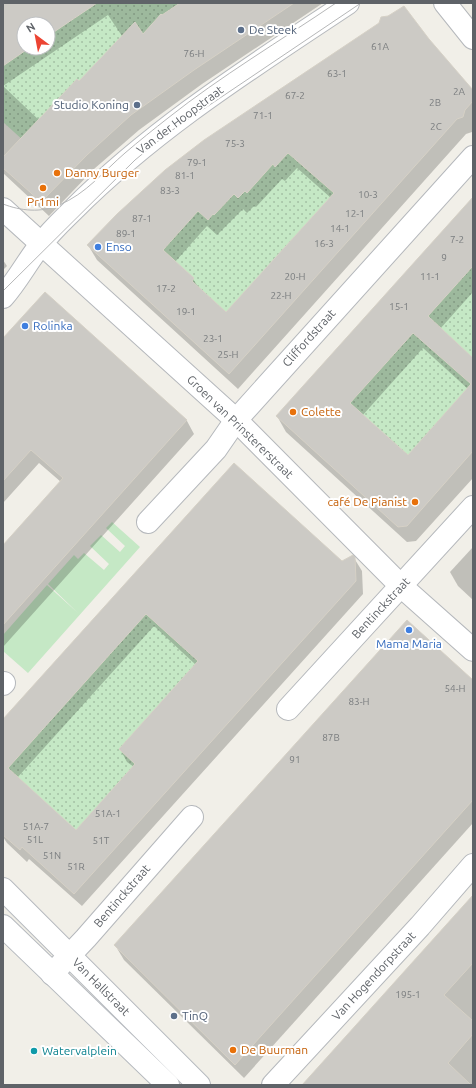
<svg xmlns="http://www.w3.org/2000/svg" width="476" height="1088" viewBox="0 0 476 1088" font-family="Ubuntu,sans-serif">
<defs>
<pattern id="garden-dots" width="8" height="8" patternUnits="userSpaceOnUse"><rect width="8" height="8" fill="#c5e8c5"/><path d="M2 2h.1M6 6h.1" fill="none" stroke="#a3c0a4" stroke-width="1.8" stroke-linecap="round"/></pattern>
</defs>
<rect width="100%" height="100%" fill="#f1efe8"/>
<!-- green -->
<polygon fill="#c5e8c5" points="112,522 140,547 28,673 3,651 3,635 47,585 78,613 48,584 74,555 78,559 84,553 104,570 109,564 90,546 101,535 120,552 125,546 106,528"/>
<!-- garden -->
<g fill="url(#garden-dots)" fill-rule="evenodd">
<path d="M44,3H266L48,163L3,122V35ZM24,24H48V48H24Z"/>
<polygon points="401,41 448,104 236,343 137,252"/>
<polygon points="473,258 473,425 406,498 328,425"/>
<polygon points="237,506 329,587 71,864 3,763"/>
</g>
<!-- shadow -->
<g fill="#0003" fill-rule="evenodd">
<path d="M3,3H323L202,84L139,130L94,169L49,216L3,173V86L39,120L79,83L122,36L108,15L3,86ZM24,24H48V48H24Z"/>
<path d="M379,24L428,40L473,91L472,132L466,134L238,389L97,260L88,245ZM297,168L331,198L226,313L199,288L193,279L175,262L207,226L217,235L243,209L247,213L254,206L256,207L282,179L285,181Z"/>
<path d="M473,198V292L440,329L473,360V478L416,541L407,542L286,432L277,416ZM423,348L468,389L408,456L362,416Z"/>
<polygon points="3,260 7,266 3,270"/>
<polygon points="45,293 187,421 194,434 3,647 3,547 61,482 39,463 3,503 3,339"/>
<path d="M234,464L342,563L354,558L362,571L363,594L82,906L29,859L27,862L7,843L3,837V720ZM154,626L196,665L120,749L127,762L134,767L76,831L17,778Z"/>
<polygon points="473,547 473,600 458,586 450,572"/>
<polygon points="473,681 473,823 244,1078 124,960 115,945"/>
<polygon points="473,896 473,1085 303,1085"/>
</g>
<!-- building -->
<g fill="#cccac5" stroke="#d6d1c6" fill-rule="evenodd">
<polygon points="3,3 97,3 48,36 48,24 24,24 24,48 29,48 3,66"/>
<polygon points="180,3 294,3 194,70 131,115 87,155 41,202 3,168 3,157 77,79 79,81 135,22 143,34 161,14 162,15"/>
<path d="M404,6L429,39L473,90V101L465,110L463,117L457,119L229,374L87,245L117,214L165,170L204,140L379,23L381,17L388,16ZM288,153L334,193L226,312L192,281L194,278L163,250L198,211L208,220L213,214L214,215L234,194L238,198L245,191L247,193L273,164L275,167Z"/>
<path d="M473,197V266L428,316L473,358V451L407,526L398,527L276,416ZM413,333L471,384L408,455L350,403Z"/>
<polygon points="45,292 187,420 3,625 3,545 63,478 31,450 3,481 3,338"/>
<path d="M234,463L342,561L353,555L355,557L356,581L74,894L22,847L20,850L3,835V719ZM146,614L198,661L119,749L135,764L76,830L8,768Z"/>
<polygon points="407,620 473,680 473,800 235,1065 114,945"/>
<polygon points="473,895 473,963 444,995 473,1021 473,1034 448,1063 471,1085 302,1085"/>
</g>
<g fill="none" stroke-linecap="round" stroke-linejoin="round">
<defs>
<g id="street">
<polyline points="445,3 473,38"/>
<polyline points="3,209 236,420 401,586 473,650"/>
<path d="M3,297C18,280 28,260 42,243C51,231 63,220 73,210C155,128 252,67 348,3"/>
<polyline points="148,522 216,449 236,420 473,157"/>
<polyline points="3,684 4,683"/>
<polyline points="288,709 473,507"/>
<polyline points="52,974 86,938 192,817"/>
<polyline points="273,1085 420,926 473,865"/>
</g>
<g id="secondary">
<polyline points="3,889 199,1085"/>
<polyline points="3,926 168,1085"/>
</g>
</defs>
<!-- street casing -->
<use href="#street" stroke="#b5b8bc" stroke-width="24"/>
<!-- secondary casing -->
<use href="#secondary" stroke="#b6babf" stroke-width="24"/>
<!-- street -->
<use href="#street" stroke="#fff" stroke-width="22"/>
<!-- secondary -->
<use href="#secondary" stroke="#fff" stroke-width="22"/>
<!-- tram -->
<g stroke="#b6b7b8" stroke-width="1">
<path d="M3,204C21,211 41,213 59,205C86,194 104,171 125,153C139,141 154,129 168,118C221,76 280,41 336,3"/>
<polyline points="3,291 135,160 168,133 361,3"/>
</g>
</g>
<!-- markers -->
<g fill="#5c6f8a" stroke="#fff" stroke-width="1.5">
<circle cx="241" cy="30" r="4"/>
<circle cx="137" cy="105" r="4"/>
<circle cx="174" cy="1016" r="4"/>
</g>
<g fill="#e8710a" stroke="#fff" stroke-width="1.5">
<circle cx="57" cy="173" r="4"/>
<circle cx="43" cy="188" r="4"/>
<circle cx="293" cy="412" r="4"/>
<circle cx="415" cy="502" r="4"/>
<circle cx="233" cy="1050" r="4"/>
</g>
<g fill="#3f7fe0" stroke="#fff" stroke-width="1.5">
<circle cx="98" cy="247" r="4"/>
<circle cx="25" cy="326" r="4"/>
<circle cx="409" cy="630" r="4"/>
</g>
<circle fill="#0f9aa8" stroke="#fff" stroke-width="1.5" cx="34" cy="1051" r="4"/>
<g text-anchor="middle" stroke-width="4" stroke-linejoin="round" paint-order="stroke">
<!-- number labels -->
<g font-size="10" fill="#7a7d7f">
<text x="380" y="50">61A</text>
<text x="194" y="57">76-H</text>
<text x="337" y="77">63-1</text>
<text x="459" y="95">2A</text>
<text x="295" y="99">67-2</text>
<text x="435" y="106">2B</text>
<text x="263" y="119">71-1</text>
<text x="436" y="130">2C</text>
<text x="235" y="147">75-3</text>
<text x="197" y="166">79-1</text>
<text x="185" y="179">81-1</text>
<text x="170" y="194">83-3</text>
<text x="368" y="198">10-3</text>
<text x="355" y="217">12-1</text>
<text x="142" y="222">87-1</text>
<text x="340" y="232">14-1</text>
<text x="126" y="237">89-1</text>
<text x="457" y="243">7-2</text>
<text x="324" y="247">16-3</text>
<text x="444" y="261">9</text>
<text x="295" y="280">20-H</text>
<text x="430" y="280">11-1</text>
<text x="166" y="292">17-2</text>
<text x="281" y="299">22-H</text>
<text x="399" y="310">15-1</text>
<text x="186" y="315">19-1</text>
<text x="213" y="342">23-1</text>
<text x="228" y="358">25-H</text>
<text x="455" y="692">54-H</text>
<text x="359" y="705">83-H</text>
<text x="331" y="741">87B</text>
<text x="295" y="763">91</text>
<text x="108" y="817">51A-1</text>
<text x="36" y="830">51A-7</text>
<text x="35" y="843">51L</text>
<text x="101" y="844">51T</text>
<text x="52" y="859">51N</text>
<text x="76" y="870">51R</text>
<text x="408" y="998">195-1</text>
</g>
<!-- service labels -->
<g font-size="12" fill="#4e5e75" stroke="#fff" text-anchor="start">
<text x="249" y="34">De Steek</text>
<text x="129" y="109" text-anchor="end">Studio Koning</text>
<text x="182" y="1020">TinQ</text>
</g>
<!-- street labels -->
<g font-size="12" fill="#5f6368" stroke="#fff">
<text transform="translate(180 120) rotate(-37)" y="4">Van der Hoopstraat</text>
<text transform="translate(309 338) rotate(-48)" y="4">Cliffordstraat</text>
<text transform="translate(240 427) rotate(44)" y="4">Groen van Prinstererstraat</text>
<text transform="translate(381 608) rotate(-47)" y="4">Bentinckstraat</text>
<text transform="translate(122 896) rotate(-49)" y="4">Bentinckstraat</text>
<text transform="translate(374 976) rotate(-47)" y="4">Van Hogendorpstraat</text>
<text transform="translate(101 987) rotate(45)" y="4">Van Hallstraat</text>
</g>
<!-- food labels -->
<g font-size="12" fill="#c56008" stroke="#fff" text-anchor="start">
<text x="65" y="177">Danny Burger</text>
<text x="43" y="206" text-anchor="middle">Pr1mi</text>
<text x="301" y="416">Colette</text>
<text x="407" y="506" text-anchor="end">café De Pianist</text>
<text x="241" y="1054">De Buurman</text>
</g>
<!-- shop labels -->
<g font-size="12" fill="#366cbe" stroke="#fff" text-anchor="start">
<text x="106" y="251">Enso</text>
<text x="33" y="330">Rolinka</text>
<text x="409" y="648" text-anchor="middle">Mama Maria</text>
</g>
<!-- culture labels -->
<g font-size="12" fill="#0d838f" stroke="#fff" text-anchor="start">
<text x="42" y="1055">Watervalplein</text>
</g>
</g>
<!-- border -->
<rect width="476" height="1088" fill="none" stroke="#5f6368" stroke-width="8"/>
<!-- north arrow -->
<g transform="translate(36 36) rotate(328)"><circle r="19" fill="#ffffff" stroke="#bfc1c3"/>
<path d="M0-3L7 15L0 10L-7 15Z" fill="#ec4433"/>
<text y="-6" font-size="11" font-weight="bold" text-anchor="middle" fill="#5f6368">N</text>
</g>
</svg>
